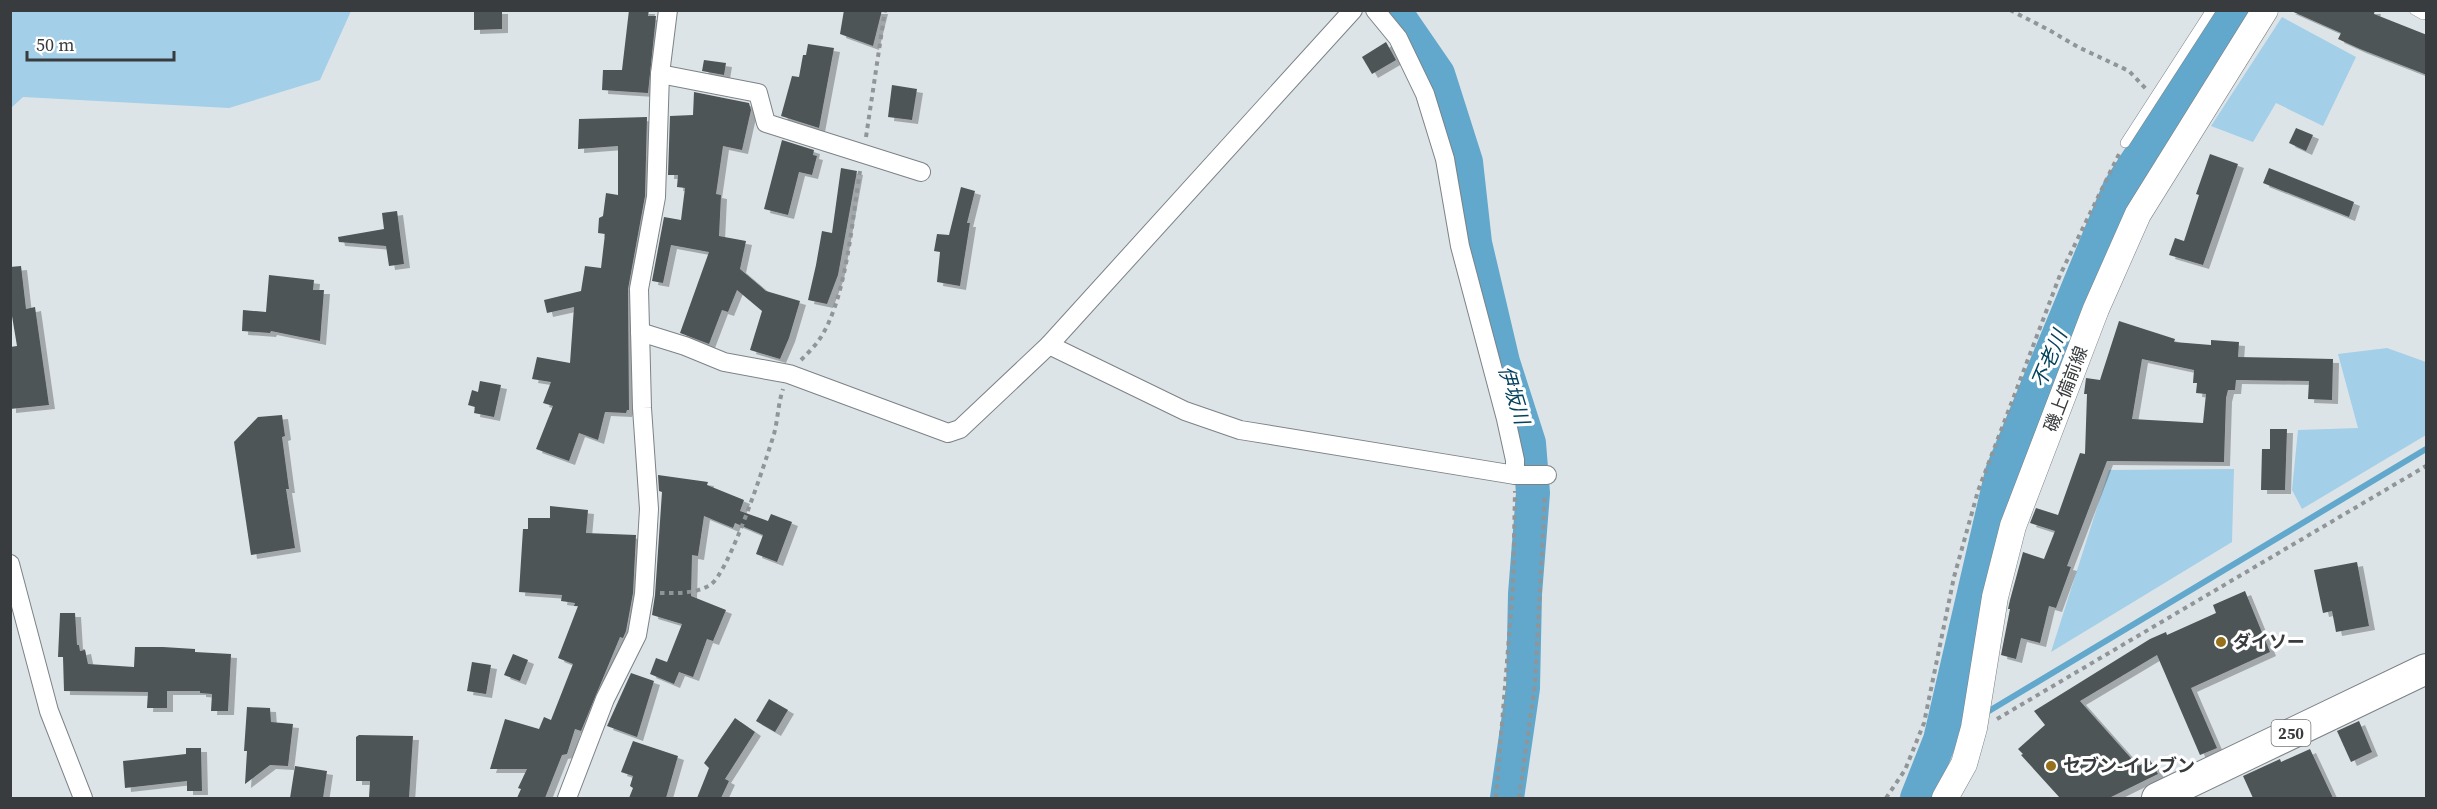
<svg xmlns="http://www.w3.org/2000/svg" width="2437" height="809" viewBox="0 0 2437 809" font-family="'Source Serif 4','Noto Sans JP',serif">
<defs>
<filter id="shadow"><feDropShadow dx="6" dy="4" stdDeviation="0" flood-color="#0004"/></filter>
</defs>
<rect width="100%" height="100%" fill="#dde4e8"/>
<!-- green -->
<g fill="#a3cfe8">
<polygon points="11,10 351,10 351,11 320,80 229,108 23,97 11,108"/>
<polygon points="2282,17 2356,57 2323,126 2276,103 2253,142 2211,126"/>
<polygon points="2387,348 2426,362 2426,435 2302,509 2292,490 2298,430 2358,428 2338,354"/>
<polygon points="2234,469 2232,542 2051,652 2109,470"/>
</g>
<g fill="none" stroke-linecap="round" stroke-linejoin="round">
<!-- stream -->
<g stroke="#61a8cc" stroke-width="6">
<polyline points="1984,714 2426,449"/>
<polyline points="1940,740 1968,723"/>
</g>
<!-- river -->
<g stroke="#61a8cc" stroke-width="34">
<polyline points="1394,10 1438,74 1466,162 1475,243 1503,362 1529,443 1533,493 1525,594 1523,688 1507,798"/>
<polyline points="1917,798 1940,740 2002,472 2119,189 2235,10"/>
</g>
</g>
<!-- building -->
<g fill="#4e5457" fill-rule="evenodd" filter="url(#shadow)">
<polygon points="474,10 502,10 502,29 474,30"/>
<polygon points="629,10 649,10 648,16 656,16 648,93 602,90 603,70 622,70"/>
<polygon points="844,10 882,10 873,46 840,34"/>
<polygon points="2289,10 2375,10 2374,14 2427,35 2427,75 2360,49 2338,39 2341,33"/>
<polygon points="1386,42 1396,60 1372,74 1362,57"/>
<polygon points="808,44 834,48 819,128 781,116 792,76 799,77 803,55 806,55"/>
<polygon points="704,60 726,63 724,75 702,71"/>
<polygon points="892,85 917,89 912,120 888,117"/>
<polygon points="694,92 749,103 751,110 742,150 723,146 716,194 721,195 719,236 746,241 740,269 766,291 800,301 789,338 780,359 750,350 762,311 737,290 728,312 722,310 709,344 680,333 709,252 671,245 663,283 652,281 664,217 681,220 685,188 677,187 678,175 668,175 670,116 693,115"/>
<polygon points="647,117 645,196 628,289 629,410 627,410 626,413 605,412 598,440 579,433 569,461 536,449 553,406 543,403 551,382 532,379 537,357 570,363 574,307 547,313 544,300 581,291 585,266 601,268 605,234 598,233 599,218 603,216 606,193 618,195 618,146 578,149 579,119"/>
<polygon points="2296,128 2313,135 2306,151 2289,143"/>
<polygon points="782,140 814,150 813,155 817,156 812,175 799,172 788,215 764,209"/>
<polygon points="2210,154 2238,164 2203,265 2169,255 2175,238 2184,241 2199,195 2196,194"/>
<polygon points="841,168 857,171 838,275 827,304 808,300 816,265 822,231 832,233"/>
<polygon points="2269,168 2354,202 2349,217 2263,183"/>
<polygon points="961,187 975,191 967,223 970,223 960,286 937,282 940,252 934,251 937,234 949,235"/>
<polygon points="397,211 404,264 389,266 386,246 339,242 338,237 384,229 382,213"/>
<polygon points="21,266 26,309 35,307 49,405 10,409 10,347 17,346 10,304 10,267"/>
<polygon points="269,275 314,280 313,290 324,290 320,341 271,331 270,333 242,331 243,310 266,312"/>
<path d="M2119,321L2175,339L2174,342L2211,345V340L2239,342L2238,357L2333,359L2332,400L2308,399L2309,381L2236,380L2235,390H2228L2226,398L2224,462L2107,461L2067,566L2071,567L2056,608L2049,606L2040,643L2021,638L2016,659L2001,655L2010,609H2008L2010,600L2023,552L2044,559L2055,531L2030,523L2036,508L2058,515L2080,453L2085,454L2087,394H2084L2086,378L2100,380ZM2142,359L2194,370L2193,383H2197L2196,393L2206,394L2203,423L2132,419Z"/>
<polygon points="480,381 501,385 494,417 474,413 475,407 468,405 472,390 478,392"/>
<polygon points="282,415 285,436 282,437 289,489 286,489 295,548 251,555 234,442 258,417"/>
<polygon points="2270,429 2287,429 2285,490 2261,490 2262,449 2270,449"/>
<polygon points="658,475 708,482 707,485 744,500 740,511 768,521 771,514 792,522 777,562 756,554 763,535 735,523 733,528 704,516 698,556 692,555 691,596 726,610 713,641 707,639 693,677 679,672 674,684 650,674 656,658 667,662 682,624 652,615 655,595 662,492 659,491"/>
<polygon points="550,506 588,510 586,533 636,535 633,593 626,631 623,638 620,637 581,731 575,729 567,754 562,755 545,798 517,798 521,789 518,788 527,769 490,769 505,719 539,729 544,717 551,720 573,664 558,658 578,606 574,606 575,603 561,601 562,595 519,592 523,529 528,529 528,518 550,518"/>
<polygon points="2357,562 2369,626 2336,632 2332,611 2323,613 2314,570"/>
<polygon points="2245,591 2270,652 2191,688 2217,748 2200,755 2157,655 2080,701 2138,766 2150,760 2158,774 2109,798 2060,798 2021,755 2023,754 2018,749 2045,725 2034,711 2150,639 2166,632 2167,635 2216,613 2213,605"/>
<polygon points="60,613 75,613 77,645 79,645 80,651 85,650 88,664 134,667 135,647 163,647 195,649 195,652 231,654 228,711 211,711 212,694 200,693 200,691 167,691 167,708 147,708 148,692 64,691 63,657 58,657"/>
<polygon points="513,654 528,660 520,681 504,675"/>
<polygon points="472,662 491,665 486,694 467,691"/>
<polygon points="631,673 654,681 637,737 607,726"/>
<polygon points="769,699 788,710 775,732 756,721"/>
<polygon points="247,707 270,708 271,722 293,724 288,766 270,765 245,784 247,751 244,751"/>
<polygon points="735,718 755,732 725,779 729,781 721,798 697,798 709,768 704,763"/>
<polygon points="2359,721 2372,752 2351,762 2337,731"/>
<polygon points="359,735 413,736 409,798 369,798 370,781 356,781 356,737"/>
<polygon points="633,741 678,756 666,798 629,798 633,788 630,786 633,776 621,772"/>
<polygon points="186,748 201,748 202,791 187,791 187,781 125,788 123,761 186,754"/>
<polygon points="2310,749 2333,798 2253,798 2243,776 2280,759 2281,762"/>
<polygon points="295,766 327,771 323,798 290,798"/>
</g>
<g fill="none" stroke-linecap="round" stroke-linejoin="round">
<defs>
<g id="service">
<polyline points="2414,10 2423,15"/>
<polyline points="2125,143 2211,10"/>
</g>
<g id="minor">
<polyline points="1375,10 1398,38 1425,94 1445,159 1460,246 1506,419 1515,460 1515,475"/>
<polyline points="660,74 758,93 766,123 921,172"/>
<polyline points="640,332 685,346 724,362 789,374 948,433 960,429 1049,345 1353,10"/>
<polyline points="1049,345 1185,411 1240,430 1515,475 1547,475"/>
<polyline points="10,564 49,711 83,798"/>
<polyline points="567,798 605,699 637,635 644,594 649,509 642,408 639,289 656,197 660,74 668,10"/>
</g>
<polyline id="secondary" points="1945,798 1964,764 1974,728 1995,597 2013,526 2096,309 2138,214 2265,10"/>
<polyline id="trunk" points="2157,798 2426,669"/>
</defs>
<!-- service casing -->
<use href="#service" stroke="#7c8286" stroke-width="10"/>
<!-- minor casing -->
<use href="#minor" stroke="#7c8286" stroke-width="20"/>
<!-- secondary casing -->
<use href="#secondary" stroke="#7c8286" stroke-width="27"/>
<!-- trunk casing -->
<use href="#trunk" stroke="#7c8286" stroke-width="32"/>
<!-- path -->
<g stroke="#909598" stroke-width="4" stroke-dasharray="4.5 4.5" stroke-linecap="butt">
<polyline points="2010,10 2049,30 2078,47 2129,71 2146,89"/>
<polyline points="866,137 885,10"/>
<path d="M801,360C807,354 814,347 819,340C847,299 852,219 860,171"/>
<path d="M660,593C677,593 695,594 710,585C729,574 766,460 774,434C778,419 778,404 783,389"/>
<polyline points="1997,719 2426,466"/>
<polyline points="1496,798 1513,587 1515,491"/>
<polyline points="1519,798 1535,684 1545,493"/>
<polyline points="1886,798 1905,770 1924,723 1954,577 1978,491 2060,275 2119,154"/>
</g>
<!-- service -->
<use href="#service" stroke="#fff" stroke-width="9"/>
<!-- minor -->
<use href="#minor" stroke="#fff" stroke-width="18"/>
<!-- secondary -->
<use href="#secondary" stroke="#fff" stroke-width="26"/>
<!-- trunk -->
<use href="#trunk" stroke="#fff" stroke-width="30"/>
</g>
<!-- markers -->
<g fill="#96701a" stroke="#fff" stroke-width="2">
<circle cx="2221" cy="642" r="6"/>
<circle cx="2051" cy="766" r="6"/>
</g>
<g text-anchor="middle" stroke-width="6" stroke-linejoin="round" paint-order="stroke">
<!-- shield labels -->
<rect fill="#fff" stroke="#747678" stroke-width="1.5" x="2271.5" y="720" width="39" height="26" rx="4.5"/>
<g font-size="16" font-weight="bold" fill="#393c3e">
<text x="2291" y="739">250</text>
</g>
<!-- street labels -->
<g font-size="18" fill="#393c3e" stroke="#fff">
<text transform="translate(2066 389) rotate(-69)" y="6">磯上備前線</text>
</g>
<!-- poi labels -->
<g font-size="18" font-weight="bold" fill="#393c3e" stroke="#fff" text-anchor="start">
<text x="2233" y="648">ダイソー</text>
<text x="2063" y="772">セブン-イレブン</text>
</g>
<!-- water labels -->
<g font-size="20" font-style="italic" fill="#04435d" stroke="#fff">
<text transform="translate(2049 359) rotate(-67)" y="7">不老川</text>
<text transform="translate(1514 395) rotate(73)" y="7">伊坂川</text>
</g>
</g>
<!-- border -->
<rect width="2437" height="809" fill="none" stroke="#393c3e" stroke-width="24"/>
<!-- scale -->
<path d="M27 51v9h147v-9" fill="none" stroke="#393c3e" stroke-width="3"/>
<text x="36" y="51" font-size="18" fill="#393c3e" stroke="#ffffff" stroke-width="4.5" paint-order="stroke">50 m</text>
</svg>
